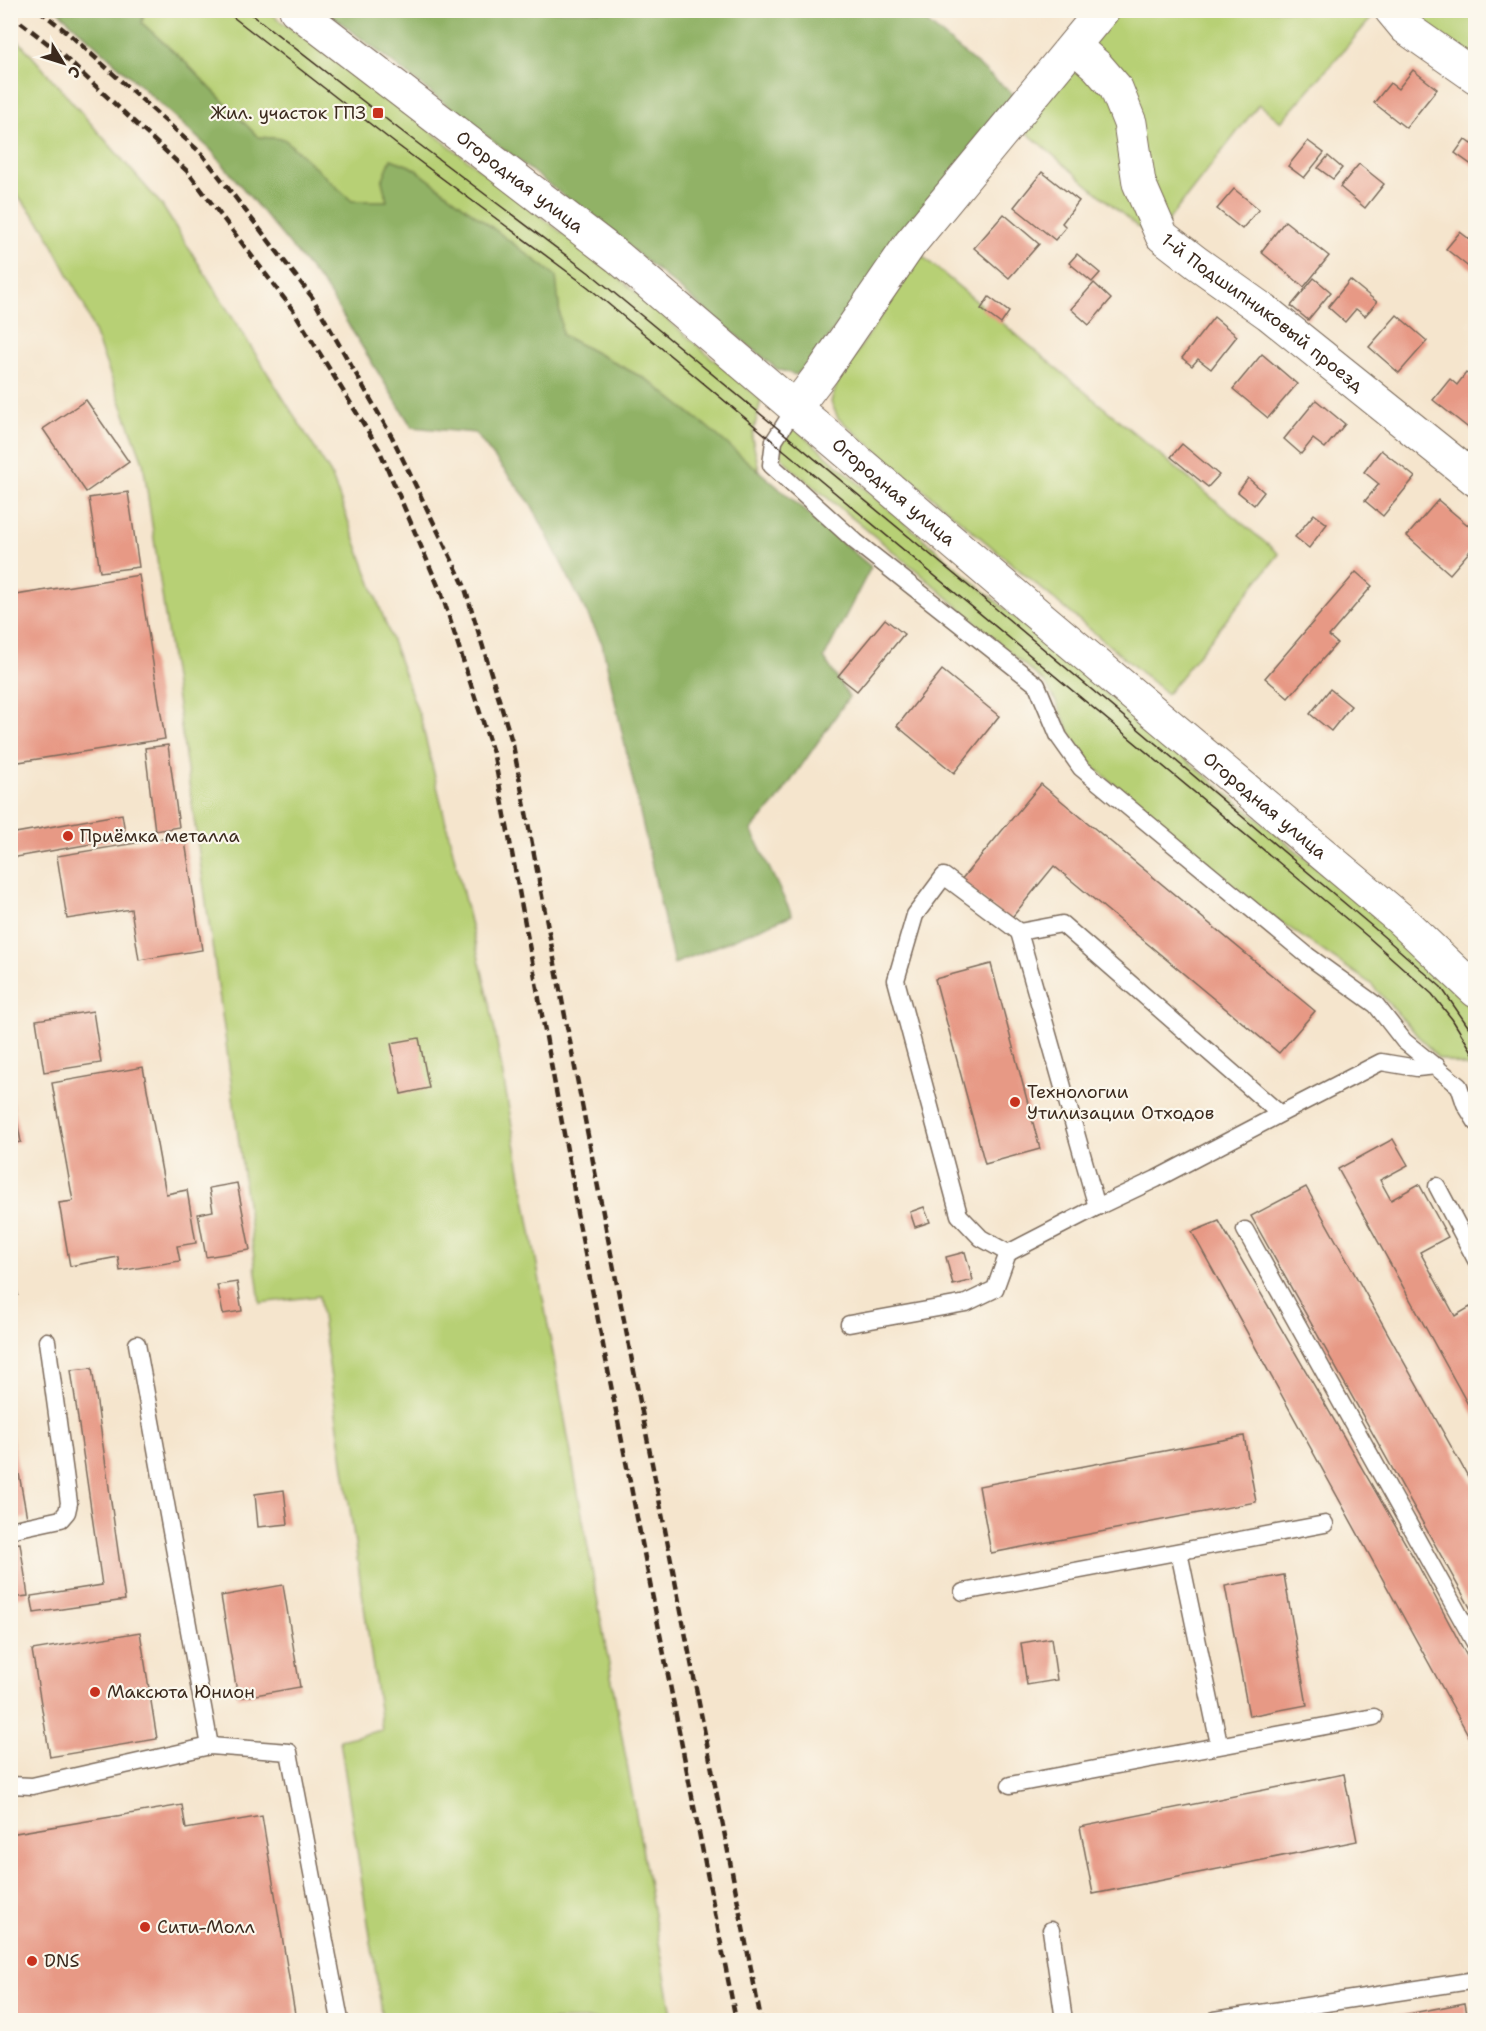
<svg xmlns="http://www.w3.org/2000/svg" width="1486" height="2031" viewBox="0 0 1486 2031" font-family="'Shantell Sans',sans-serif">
<rect width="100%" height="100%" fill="#fbf7ec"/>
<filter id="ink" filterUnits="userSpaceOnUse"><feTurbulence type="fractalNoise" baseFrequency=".0167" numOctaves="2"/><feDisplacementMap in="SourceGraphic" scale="12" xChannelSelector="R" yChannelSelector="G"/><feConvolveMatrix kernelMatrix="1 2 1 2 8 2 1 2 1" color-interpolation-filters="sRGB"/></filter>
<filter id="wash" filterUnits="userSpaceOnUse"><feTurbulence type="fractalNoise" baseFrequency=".008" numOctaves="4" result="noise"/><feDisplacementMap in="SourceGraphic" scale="24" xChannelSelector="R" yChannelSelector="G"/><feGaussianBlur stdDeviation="1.35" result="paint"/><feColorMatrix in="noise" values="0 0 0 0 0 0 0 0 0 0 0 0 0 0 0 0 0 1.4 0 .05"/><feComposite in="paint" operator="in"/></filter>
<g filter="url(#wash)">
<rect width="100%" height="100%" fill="#f5e5cd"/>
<!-- green -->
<g fill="#b7d075" stroke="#797d4a" stroke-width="1.5">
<polygon points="1376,10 1377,12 1281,122 1259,104 1153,240 1020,127 1115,11"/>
<polygon points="144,11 267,11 416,120 606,267 761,400 752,438 760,474 706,426 649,381 562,335 555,276 412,167 391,159 387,201 352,202 284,139 258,137 187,64 142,23"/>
<polygon points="1402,11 1475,11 1475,66"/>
<polygon points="10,34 18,40 161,204 331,474 421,720 490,1004 673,2020 383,2020 340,1740 382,1730 319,1296 260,1303 224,1028 143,462 84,305 44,228 11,187"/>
<polygon points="921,255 1279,554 1167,694 838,418 831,402 838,381"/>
<polygon points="791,425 1026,627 1391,929 1465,1001 1475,1017 1475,1069 1438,1058 1371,984 1256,905 1088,762 1070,733 1056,701 1045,683 916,570 791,468 781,456 781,440"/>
</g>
<!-- forest -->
<g fill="#91b266" stroke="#666e42" stroke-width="1.5">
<polygon points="58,11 144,11 142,23 187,64 258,137 284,139 352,201 387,201 382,181 391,159 412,167 556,276 562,335 649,381 706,426 871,567 824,658 849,697 777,801 751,830 792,915 674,964 602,643 531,504 475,433 412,427 325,287 211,150"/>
<polygon points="326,11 924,11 923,19 1014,95 810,362 796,375 777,369 628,246"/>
</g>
<g id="blocks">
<!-- building -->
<g fill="#e79985">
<polygon points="1413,70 1437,89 1406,128 1374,103 1390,83 1398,89"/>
<polygon points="1465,139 1472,144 1476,140 1476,168 1455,153"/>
<polygon points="1308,141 1324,153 1304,178 1288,166"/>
<polygon points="1328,156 1342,168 1333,179 1318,168"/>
<polygon points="1359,164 1384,184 1365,208 1340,187"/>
<polygon points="1042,172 1079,201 1062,223 1066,227 1055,240 1014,207"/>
<polygon points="1234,189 1259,209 1242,229 1217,209"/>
<polygon points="1004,214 1039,244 1009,278 974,248"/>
<polygon points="1285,221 1329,256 1304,287 1261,252"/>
<polygon points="1460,232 1476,244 1476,273 1446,249"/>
<polygon points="1077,254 1100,273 1092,282 1069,263"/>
<polygon points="1314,278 1331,292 1308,320 1291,306"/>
<polygon points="1350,280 1377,302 1365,316 1356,309 1345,322 1328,307"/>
<polygon points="1094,283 1111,299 1089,325 1071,309"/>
<polygon points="989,297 1009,312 1001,324 981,309"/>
<polygon points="1397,315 1427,341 1399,373 1369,347"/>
<polygon points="1214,317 1237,336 1211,369 1198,359 1192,366 1182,358"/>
<polygon points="1262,354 1297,384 1268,418 1233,389"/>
<polygon points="1466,373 1476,380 1476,434 1433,400 1450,379 1457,385"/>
<polygon points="86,400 129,462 86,492 43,429"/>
<polygon points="1316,400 1345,424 1325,448 1313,439 1301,454 1284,439"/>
<polygon points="1182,444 1219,475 1208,487 1171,457"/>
<polygon points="1381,450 1415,477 1383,516 1365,501 1379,484 1364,472"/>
<polygon points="1248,478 1264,492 1254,505 1238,492"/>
<polygon points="128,492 139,567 100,572 89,498"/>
<polygon points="1438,500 1476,532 1476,544 1450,574 1407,536"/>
<polygon points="1314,514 1327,524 1309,548 1295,537"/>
<polygon points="1356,572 1372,586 1329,636 1337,643 1288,698 1265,678"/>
<polygon points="139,575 165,739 12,763 10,596"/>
<polygon points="885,619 904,634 857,691 838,676"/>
<polygon points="942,670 999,716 954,773 897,726"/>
<polygon points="1330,689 1351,706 1331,731 1310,714"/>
<polygon points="168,745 179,827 155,831 145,748"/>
<polygon points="1041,784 1315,1011 1279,1053 1054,866 1009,921 960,881"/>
<polygon points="122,814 126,838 10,858 10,834"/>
<polygon points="184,835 202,950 139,960 131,909 67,919 57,856"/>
<polygon points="991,964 1040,1149 985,1164 935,979"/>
<polygon points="93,1011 101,1063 44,1072 36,1020"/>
<polygon points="419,1038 429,1088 401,1094 391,1043"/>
<polygon points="143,1067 166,1194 187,1190 196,1243 177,1246 180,1261 120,1271 118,1257 70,1266 59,1203 73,1201 52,1083"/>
<polygon points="10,1085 21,1142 10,1144"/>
<polygon points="1393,1139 1408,1165 1380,1180 1391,1200 1419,1184 1448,1237 1420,1252 1455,1316 1470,1307 1476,1316 1476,1419 1338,1169"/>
<polygon points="237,1183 250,1250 206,1257 198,1214 213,1211 209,1188"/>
<polygon points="1306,1187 1476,1491 1476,1618 1251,1216"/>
<polygon points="924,1207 930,1222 915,1227 910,1212"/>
<polygon points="1219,1221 1418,1565 1476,1673 1476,1749 1192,1232"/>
<polygon points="965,1252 973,1280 953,1285 946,1257"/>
<polygon points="10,1255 18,1295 10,1297"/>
<polygon points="237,1282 242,1311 223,1314 217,1285"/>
<polygon points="92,1368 125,1600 34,1613 31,1596 102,1585 71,1370"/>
<polygon points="10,1424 27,1518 10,1521"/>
<polygon points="1244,1436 1256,1502 991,1553 979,1486"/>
<polygon points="284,1490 288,1524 258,1527 255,1494"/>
<polygon points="20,1543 28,1596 10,1598 10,1544"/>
<polygon points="1284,1575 1307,1705 1249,1716 1225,1586"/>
<polygon points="283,1585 300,1687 238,1698 221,1596"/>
<polygon points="140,1632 157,1739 50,1757 32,1650"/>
<polygon points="1051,1638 1057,1680 1027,1685 1021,1643"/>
<polygon points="1344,1774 1357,1841 1093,1894 1080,1827"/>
<polygon points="182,1805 186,1829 262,1816 296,2020 10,2020 10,1834"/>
<polygon points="1465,2003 1468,2020 1381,2020 1381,2019"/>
</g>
</g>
</g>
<g filter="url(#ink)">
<use href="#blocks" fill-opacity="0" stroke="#7c6b5b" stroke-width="1.5"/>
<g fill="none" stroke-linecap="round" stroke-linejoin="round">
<defs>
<g id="lane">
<polyline points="795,408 774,441 771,465 856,542 1037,685 1059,737 1081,768 1308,956 1376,1005 1404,1041 1459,1086 1465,1104 1476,1122"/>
<polyline points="1019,932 944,876 915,915 896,980 959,1215 981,1238 1008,1253 1097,1207"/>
<polyline points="1280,1114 1156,1179 1097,1207 1019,932 1062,924 1280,1114 1381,1062 1417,1068 1437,1066"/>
<polyline points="1437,1186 1476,1260"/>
<polyline points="1245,1230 1476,1645"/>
<polyline points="849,1324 966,1303 995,1289 1008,1253"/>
<polyline points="137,1344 210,1746"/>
<polyline points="10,1530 61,1519 67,1512 69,1503 47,1341"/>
<polyline points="1179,1552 1219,1744"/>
<polyline points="963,1592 1325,1524"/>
<polyline points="10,1785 32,1786 210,1746 289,1752 340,2020"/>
<polyline points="1010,1785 1374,1717"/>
<polyline points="1051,1930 1064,2020"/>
<polyline points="1215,2020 1476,1980"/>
</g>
<g id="street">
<polyline points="1391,10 1406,28 1476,77"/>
<path id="s1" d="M1074,46L1097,66L1116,88L1130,123L1139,183L1162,236L1197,263L1269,314L1476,480"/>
<polyline points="795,408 823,371 910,244 1103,10"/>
</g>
<g id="secondary">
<path id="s2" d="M296,10L618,257L1037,614L1399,918L1476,991"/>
</g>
</defs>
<!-- lane casing -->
<use href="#lane" stroke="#7c6b5b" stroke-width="19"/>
<!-- street casing -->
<use href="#street" stroke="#7c6b5b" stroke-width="35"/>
<!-- secondary casing -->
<use href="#secondary" stroke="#7c6b5b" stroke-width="35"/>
<!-- lane -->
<use href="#lane" stroke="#fff" stroke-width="16"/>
<!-- street -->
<use href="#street" stroke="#fff" stroke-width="33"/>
<!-- secondary -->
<use href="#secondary" stroke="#fff" stroke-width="33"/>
<!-- tram -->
<g stroke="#3b2a1e" stroke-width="1.5">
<polyline points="224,10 396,144 588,287 1367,936 1432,994 1452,1019 1476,1058"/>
<polyline points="246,10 404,133 596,278 995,608 1374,928 1441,987 1476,1038"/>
</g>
<!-- rail -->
<g stroke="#3b2a1e" stroke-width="4.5" stroke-dasharray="9 4.5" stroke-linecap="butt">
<polyline points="39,10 69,34 201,153 312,297 392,437 464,585 513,745 595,1172 761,2020"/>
<polyline points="10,14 60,53 187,171 293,310 379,449 442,595 494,756 572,1177 577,1213 736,2020"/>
</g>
</g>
</g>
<!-- markers -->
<g fill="#c8321e" stroke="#fbf7ec" stroke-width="2">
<rect x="372" y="107" width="12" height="12" rx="3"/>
<circle cx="68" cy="836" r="6"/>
<circle cx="1015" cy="1102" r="6"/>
<circle cx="95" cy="1692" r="6"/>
<circle cx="145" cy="1927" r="6"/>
<circle cx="32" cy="1961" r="6"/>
</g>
<g text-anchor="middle" stroke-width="4.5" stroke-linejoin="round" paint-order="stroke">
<!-- poi labels -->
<g font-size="18" fill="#3b2a1e" stroke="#fbf7ec" text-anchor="start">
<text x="366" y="119" text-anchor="end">Жил. участок ГПЗ</text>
<text x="80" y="842">Приёмка металла</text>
<text x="1027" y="1098">Технологии<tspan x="1027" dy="21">Утилизации Отходов</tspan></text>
<text x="107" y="1698">Максюта Юнион</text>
<text x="157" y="1933">Сити-Молл</text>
<text x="44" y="1967">DNS</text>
</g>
<!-- street labels -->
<g font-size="18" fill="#3b2a1e" stroke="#fbf7ec">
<text dy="6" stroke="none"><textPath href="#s2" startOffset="282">Огородная улица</textPath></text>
<text dy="6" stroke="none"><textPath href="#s1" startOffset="342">1-й Подшипниковый проезд</textPath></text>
<text dy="6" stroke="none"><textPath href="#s2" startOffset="768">Огородная улица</textPath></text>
<text dy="6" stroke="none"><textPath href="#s2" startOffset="1254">Огородная улица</textPath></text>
</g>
</g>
<!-- margin -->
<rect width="1486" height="2031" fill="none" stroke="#fbf7ec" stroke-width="36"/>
<!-- north arrow -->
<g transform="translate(63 63) rotate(128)" stroke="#fbf7ec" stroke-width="4.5" paint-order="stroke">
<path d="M0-4.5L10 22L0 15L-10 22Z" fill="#3b2a1e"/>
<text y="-9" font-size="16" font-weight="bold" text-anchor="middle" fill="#3b2a1e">С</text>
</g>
</svg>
